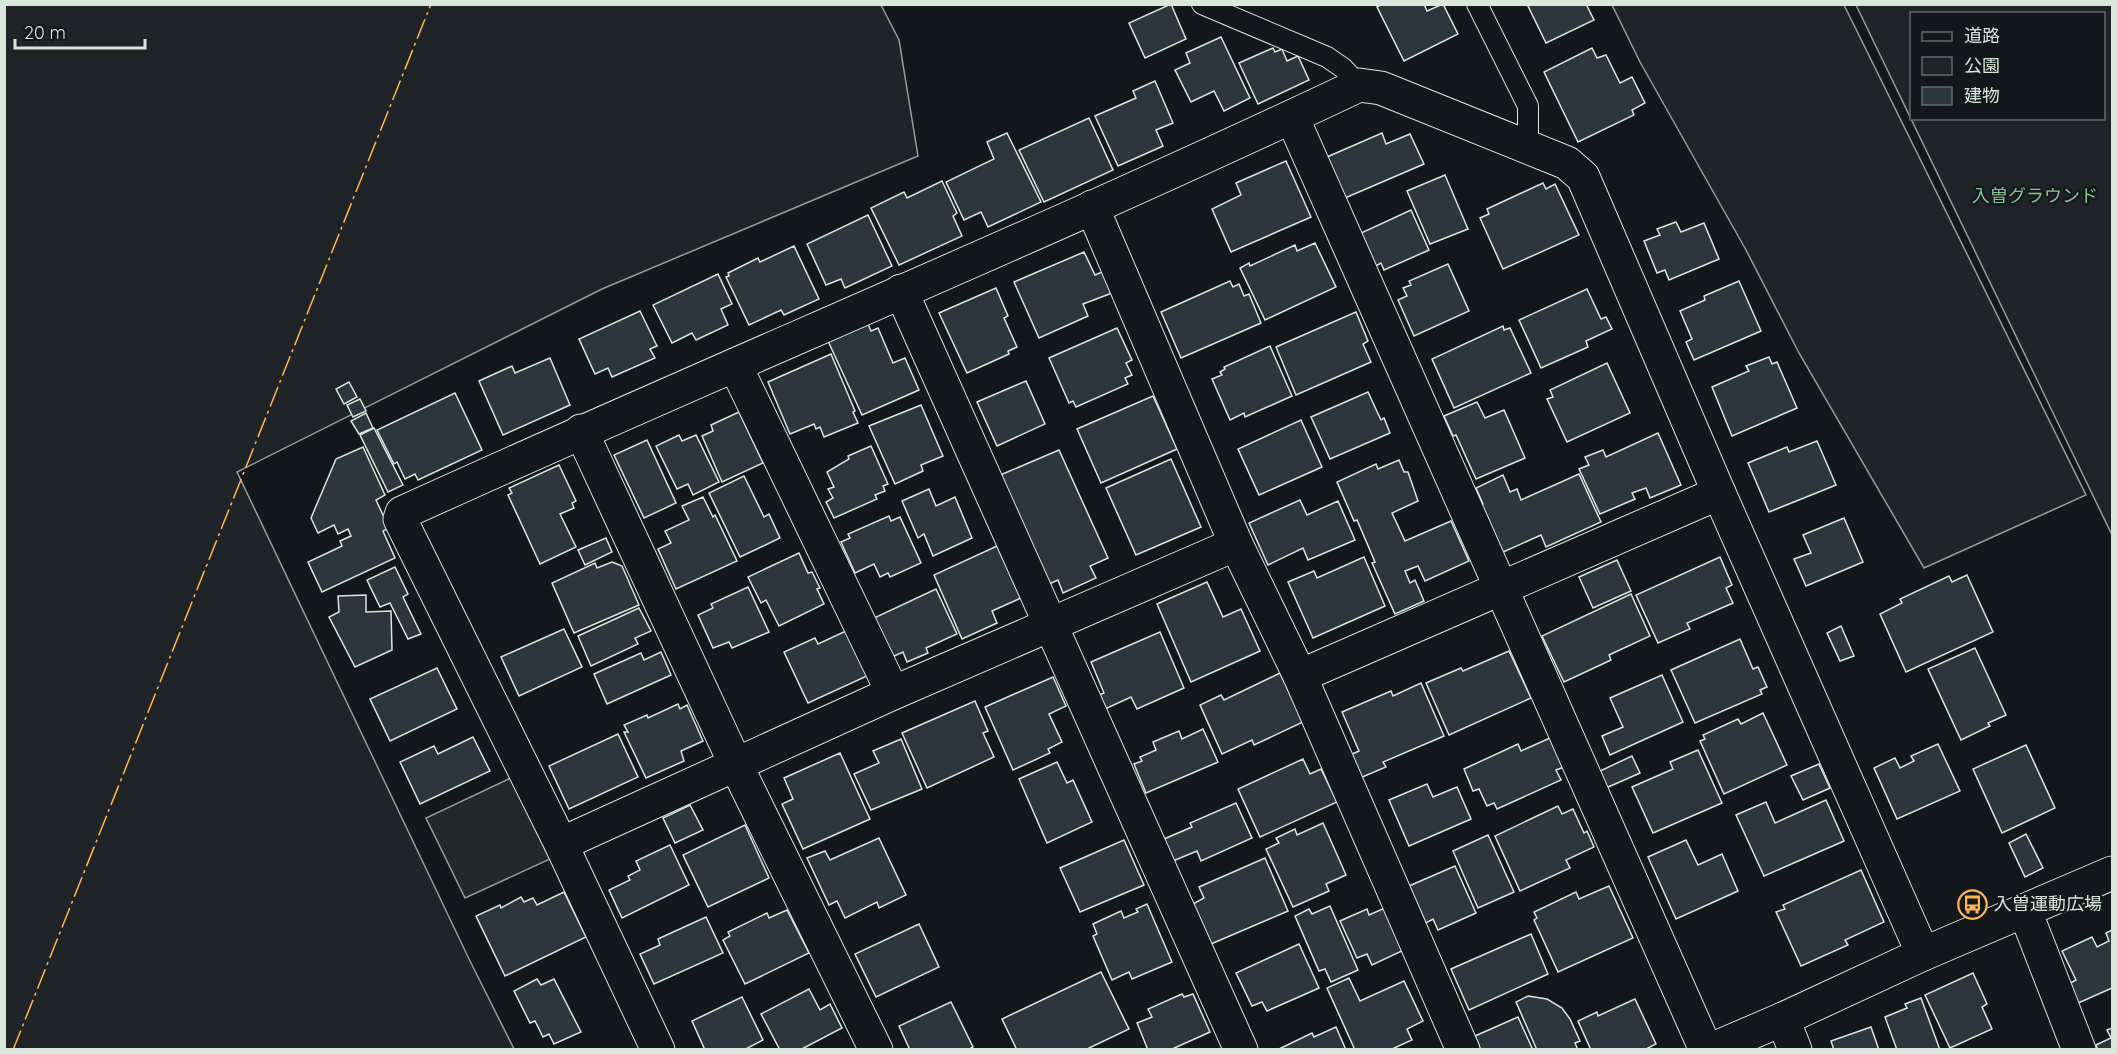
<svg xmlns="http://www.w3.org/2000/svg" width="2117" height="1054" viewBox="0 0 2117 1054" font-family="Quicksand,'Noto Sans JP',sans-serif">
<rect width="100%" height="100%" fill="#14181c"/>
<!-- green -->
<g fill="#202428" stroke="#939e99" stroke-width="1.5" fill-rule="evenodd">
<polygon points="5,5 881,5 899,40 918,156 602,289 237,472 470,961 514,1049 5,1050"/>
<polygon points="1612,5 1844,5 2086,495 1924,568 1799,353 1746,250 1640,62"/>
<path d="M1856,5H2112V535ZM1912,14H2104V118H1912Z"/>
</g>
<!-- parking -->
<polygon fill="#24282b" stroke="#939e99" stroke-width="1.5" points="513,777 550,859 465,898 426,818"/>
<!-- building -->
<g fill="#2c363c" stroke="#d8e6dc" stroke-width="1.5">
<polygon points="1171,4 1186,39 1145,58 1129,23"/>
<polygon points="1382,4 1424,4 1427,11 1443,4 1458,34 1404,61 1377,7"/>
<polygon points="1527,4 1586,4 1594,20 1546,43"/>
<polygon points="1221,37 1250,98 1224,111 1214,91 1191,102 1175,70 1190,63 1186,53"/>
<polygon points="1273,48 1275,52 1282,49 1287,61 1298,56 1309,80 1258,104 1239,63"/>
<polygon points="1592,48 1597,58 1606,55 1620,83 1632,77 1645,103 1632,110 1634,115 1578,142 1544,72"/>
<polygon points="1155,81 1173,123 1156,130 1163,146 1118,166 1095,116 1136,98 1133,91"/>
<polygon points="1089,118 1113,170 1044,202 1019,150"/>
<polygon points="1007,133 1041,202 988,227 981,212 964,220 946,182 994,159 987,142"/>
<polygon points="1382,133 1386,144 1410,134 1424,164 1345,198 1327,157"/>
<polygon points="1286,161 1311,217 1231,252 1212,209 1241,195 1236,183"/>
<polygon points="1445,175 1468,229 1430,244 1407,191"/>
<polygon points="942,181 957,213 953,216 962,236 899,265 871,208 904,192 907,198"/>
<polygon points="1543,183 1546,189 1555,184 1579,235 1503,269 1480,218 1489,214 1487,209"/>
<polygon points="1411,210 1429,250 1384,270 1381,263 1376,266 1361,233"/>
<polygon points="868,215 892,266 845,288 841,279 826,285 807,244"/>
<polygon points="1676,222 1681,232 1704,223 1719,259 1669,280 1665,270 1657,273 1644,241 1660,235 1657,229"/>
<polygon points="1315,243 1336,287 1265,320 1240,268 1249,263 1250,266 1295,245 1297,251"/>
<polygon points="794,246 819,299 784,315 781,310 749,325 726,277 729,276 728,273 758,258 760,262"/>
<polygon points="1084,252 1095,275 1102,272 1112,293 1083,304 1088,316 1039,338 1014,282"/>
<polygon points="1448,264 1469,311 1414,336 1398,300 1407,296 1403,288 1411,285 1409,281"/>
<polygon points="718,274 732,304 721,309 728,325 696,340 692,333 672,343 653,305"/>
<polygon points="1230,281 1233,287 1239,284 1244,296 1249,294 1261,323 1181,358 1161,312"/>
<polygon points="1739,281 1761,331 1694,360 1686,342 1692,339 1680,311 1705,300 1704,296"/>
<polygon points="996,288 1008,316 1004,318 1017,347 1008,351 1009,354 967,373 939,313"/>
<polygon points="1587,289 1601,319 1606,317 1612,329 1586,341 1588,347 1541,368 1519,320"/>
<polygon points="640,311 657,346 650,349 655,358 612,377 608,368 595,374 579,339"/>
<polygon points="1356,312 1368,341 1363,344 1371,362 1296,395 1276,347"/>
<polygon points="868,324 871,331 878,328 893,363 905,358 919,390 862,415 828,341"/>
<polygon points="1503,326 1504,330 1510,328 1531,373 1454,408 1432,359"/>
<polygon points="1117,328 1132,360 1126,363 1132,375 1125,378 1128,384 1076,407 1073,401 1069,403 1049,358"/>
<polygon points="1270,346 1292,396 1245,417 1244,413 1230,420 1212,379 1222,375 1220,372 1225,369 1224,367"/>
<polygon points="831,354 855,411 853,412 858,423 824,437 820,427 816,429 814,424 790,434 768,382"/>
<polygon points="1769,357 1772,364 1777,362 1797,408 1732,436 1712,387 1749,371 1746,366"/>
<polygon points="550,358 570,405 503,435 479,381 512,366 515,373"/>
<polygon points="1607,363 1630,413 1567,442 1547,399 1553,397 1550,390"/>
<polygon points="1026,381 1045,424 997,446 977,402"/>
<polygon points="349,382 357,397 344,404 336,389"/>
<polygon points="1368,392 1381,420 1384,418 1390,433 1330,459 1311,417"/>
<polygon points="455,393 482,450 418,480 415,474 405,479 397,462 394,464 377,430"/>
<polygon points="1153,396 1177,449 1101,483 1077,429"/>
<polygon points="360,399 366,411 353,417 347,405"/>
<polygon points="1477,402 1485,418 1504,410 1525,458 1476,479 1456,435 1453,436 1444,416"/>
<polygon points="921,405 943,456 921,465 923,471 895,484 869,426"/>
<polygon points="739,412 763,463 722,482 702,436 713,431 711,425"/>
<polygon points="366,413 373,428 359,434 351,421"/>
<polygon points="1301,420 1322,467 1259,495 1238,449"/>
<polygon points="374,428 403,485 388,492 360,435"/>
<polygon points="1658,433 1681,485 1650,498 1646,488 1632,493 1635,499 1600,514 1579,469 1589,465 1585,457 1603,450 1606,457"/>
<polygon points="679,435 682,441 696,435 719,482 693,495 688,484 677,489 656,446"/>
<polygon points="647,440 676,503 644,518 614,455"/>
<polygon points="1817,441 1836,485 1769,512 1748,463 1787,447 1789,452"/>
<polygon points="871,446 888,484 883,486 885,491 875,495 877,499 834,518 826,502 833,498 828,489 834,487 827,472 849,459 848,456"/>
<polygon points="363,447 385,495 376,500 389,528 383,531 395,558 322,592 308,562 342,546 340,541 351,536 348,529 338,534 334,525 318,533 311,518 336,459"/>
<polygon points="1059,450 1108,558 1090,566 1096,578 1063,593 1058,580 1047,585 998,476"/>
<polygon points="1171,459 1201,527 1136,555 1106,488"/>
<polygon points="1399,460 1404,472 1408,472 1418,501 1392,513 1405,541 1451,521 1469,561 1425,581 1418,566 1405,571 1410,583 1415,580 1424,601 1395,614 1372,563 1375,562 1357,520 1354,521 1337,482 1376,464 1378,469"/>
<polygon points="559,465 576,501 572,503 574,508 560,514 576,547 540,564 508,495 512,493 509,488"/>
<polygon points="1579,474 1601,522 1546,547 1541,535 1501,553 1479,505 1483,504 1476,488 1503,475 1510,492 1517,489 1521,500"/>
<polygon points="744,476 764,517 769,514 780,538 740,557 709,493"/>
<polygon points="929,489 936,506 955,497 972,538 933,556 924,534 918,538 902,501"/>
<polygon points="703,497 713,517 715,515 737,561 676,589 658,549 671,543 665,531 689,520 682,506"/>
<polygon points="1300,500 1307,515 1338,501 1355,540 1308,560 1303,548 1268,565 1249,523"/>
<polygon points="889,516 891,521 900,517 921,563 890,577 888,573 880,577 874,564 855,573 841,542 850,538 848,534"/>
<polygon points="1844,518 1863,562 1806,586 1794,559 1811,553 1803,535"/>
<polygon points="606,538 612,552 585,565 578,550"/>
<polygon points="997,546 1021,598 992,611 997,623 962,639 934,575"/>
<polygon points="799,553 808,573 812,572 820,588 817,589 824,604 779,626 766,600 761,603 748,577"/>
<polygon points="1364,557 1385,606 1313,638 1288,582 1314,571 1317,578"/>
<polygon points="1720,557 1732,585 1726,588 1733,603 1687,623 1690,629 1658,643 1636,595"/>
<polygon points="1617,560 1631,591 1593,608 1579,577"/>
<polygon points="612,562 622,566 639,605 574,633 552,583 595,563 597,568"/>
<polygon points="395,567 408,594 403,597 421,634 408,639 390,603 380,607 367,580"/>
<polygon points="1967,575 1993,632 1906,672 1880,614 1902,603 1900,599 1949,576 1952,582"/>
<polygon points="1207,582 1223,617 1241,609 1260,651 1191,682 1157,604"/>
<polygon points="748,587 769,632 732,648 729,642 713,648 698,615 713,608 711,604"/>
<polygon points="936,589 957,634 926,648 928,653 907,662 903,652 892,657 874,618"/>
<polygon points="1631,594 1650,636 1609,655 1611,660 1564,682 1542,636"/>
<polygon points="366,595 366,612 391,611 392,650 355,667 329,617 339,612 338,596"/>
<polygon points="639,608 651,631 635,638 638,644 591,666 578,636"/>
<polygon points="1841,626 1854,656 1840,661 1827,633"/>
<polygon points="564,629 582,667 519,696 501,657"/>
<polygon points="846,631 867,676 808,703 784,652 815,638 818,644"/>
<polygon points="1160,632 1184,688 1137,709 1131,697 1105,709 1099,695 1104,693 1091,662"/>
<polygon points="1740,639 1753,669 1758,667 1767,687 1760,690 1762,694 1695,723 1671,670"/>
<polygon points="1975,648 2006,715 1988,723 1990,726 1961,740 1928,669"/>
<polygon points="1509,651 1531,698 1449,735 1426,683 1461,668 1463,671"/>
<polygon points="661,652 671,675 607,704 594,674 641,653 644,660"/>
<polygon points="437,668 457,709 390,741 370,699"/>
<polygon points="1280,673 1303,722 1254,745 1252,740 1222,754 1200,705 1221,695 1224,700"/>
<polygon points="1662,675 1683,722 1610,755 1602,736 1623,727 1610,698"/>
<polygon points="1053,677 1066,706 1049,714 1062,742 1048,749 1050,753 1013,770 985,707"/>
<polygon points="1421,683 1444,736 1383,762 1386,767 1360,778 1350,755 1359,751 1342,712 1391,691 1393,696"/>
<polygon points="975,701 988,731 983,733 994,757 927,788 902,733"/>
<polygon points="678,704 680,709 687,705 703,741 681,751 684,761 646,778 624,732 628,732 624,725 647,715 648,718"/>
<polygon points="1763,713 1787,765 1724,794 1700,741 1705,739 1703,735 1738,719 1741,724"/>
<polygon points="1203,729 1218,762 1146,793 1134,764 1142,761 1140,757 1156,750 1153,742 1179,731 1182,739"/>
<polygon points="618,734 638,777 569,809 549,766"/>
<polygon points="473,737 490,771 420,804 400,762 434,746 438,754"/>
<polygon points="1550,738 1564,767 1556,770 1561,780 1497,809 1494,803 1487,806 1479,789 1473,791 1464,769 1518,744 1521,751"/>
<polygon points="901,739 922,789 871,810 854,774 879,763 873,751"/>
<polygon points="1938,744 1960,791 1897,819 1874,768 1895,758 1900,768 1914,761 1911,756"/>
<polygon points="2026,745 2055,808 2002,833 1973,769"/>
<polygon points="1698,750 1722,803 1653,833 1632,787 1673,769 1670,762"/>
<polygon points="840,753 870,819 803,849 782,804 793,799 784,778"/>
<polygon points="1632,756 1640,773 1606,788 1598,772"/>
<polygon points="1303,759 1310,774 1321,769 1337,802 1260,837 1238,789"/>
<polygon points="1057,762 1067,783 1073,780 1092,822 1047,843 1019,779"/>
<polygon points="1819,764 1830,788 1803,800 1791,776"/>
<polygon points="1427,784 1433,797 1457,787 1471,819 1409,846 1389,800"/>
<polygon points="1826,800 1844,841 1764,876 1736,815 1766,802 1775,823"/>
<polygon points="1236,803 1252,838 1201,861 1197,851 1173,861 1164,839 1192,827 1190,823"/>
<polygon points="690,805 703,830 675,843 663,818"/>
<polygon points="1558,806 1562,814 1573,809 1584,833 1587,831 1594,847 1566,860 1570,868 1520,891 1495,836"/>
<polygon points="1323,823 1346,875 1326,884 1329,891 1293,907 1266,849 1279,843 1276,838 1295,829 1297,835"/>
<polygon points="745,825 769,878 708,907 683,855"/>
<polygon points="2026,834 2043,868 2025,877 2009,843"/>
<polygon points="1488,835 1514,892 1478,908 1453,851"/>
<polygon points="879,838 906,895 879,908 877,902 845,918 837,901 829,905 807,858 825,851 830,860"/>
<polygon points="1124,840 1144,885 1080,912 1060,868"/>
<polygon points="1686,840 1698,865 1722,854 1738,891 1676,919 1648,857"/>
<polygon points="670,845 689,885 622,918 609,890 630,880 628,876 640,870 636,861"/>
<polygon points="1265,858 1288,911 1211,944 1193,904 1204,898 1199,887"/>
<polygon points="1455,866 1476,913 1438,930 1433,919 1426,923 1409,886"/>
<polygon points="1861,870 1884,922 1845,940 1848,945 1801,966 1776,912 1785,909 1783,905"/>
<polygon points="1609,886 1633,938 1558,972 1534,920 1537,918 1534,912 1576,892 1579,899"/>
<polygon points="564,892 586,937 505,976 476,916 500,905 501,908 521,897 524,902 533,898 537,905"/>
<polygon points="1147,904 1172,962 1132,979 1129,972 1112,980 1093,936 1097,934 1093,924 1121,911 1124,918 1138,912 1136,909"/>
<polygon points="1330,906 1358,970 1331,982 1325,969 1319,971 1295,916 1309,909 1312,914"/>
<polygon points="1385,908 1404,950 1372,965 1367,954 1357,958 1340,921 1367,909 1369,915"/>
<polygon points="787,910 809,953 745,984 723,940 730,936 728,932 767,913 769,918"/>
<polygon points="706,917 723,953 654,984 640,954 660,945 658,939"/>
<polygon points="919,924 939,967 876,997 855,954"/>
<polygon points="2112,930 2112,988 2076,1004 2067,985 2076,980 2062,951 2092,937 2097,947 2109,941 2106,933"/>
<polygon points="1531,934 1548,974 1469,1010 1451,969"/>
<polygon points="1299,944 1319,988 1267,1011 1262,1002 1252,1006 1236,973"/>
<polygon points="1101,972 1129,1029 1085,1050 1017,1050 1002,1019"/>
<polygon points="1973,973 1987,1004 1982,1007 1992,1029 1950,1048 1925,995"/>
<polygon points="1349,978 1360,1001 1404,981 1423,1021 1407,1029 1412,1040 1390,1050 1355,1050 1327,988"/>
<polygon points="537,979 541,985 554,979 581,1032 554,1044 549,1034 543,1037 535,1021 530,1023 514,991"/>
<polygon points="809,989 820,1010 830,1004 842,1028 800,1050 780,1050 761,1014"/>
<polygon points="1182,994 1184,997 1193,994 1210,1032 1170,1050 1148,1050 1137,1023 1152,1017 1148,1009"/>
<polygon points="1528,996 1547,999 1562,1008 1570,1019 1580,1041 1575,1043 1578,1050 1537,1050 1516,1002"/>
<polygon points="742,997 763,1040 744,1050 705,1050 692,1021"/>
<polygon points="1921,998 1940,1050 1897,1050 1885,1017 1907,1008 1905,1004"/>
<polygon points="1635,999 1656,1044 1644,1050 1591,1050 1578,1021 1597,1012 1598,1016"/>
<polygon points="951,1002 973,1047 968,1050 910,1050 899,1026"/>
<polygon points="1518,1017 1533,1050 1481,1050 1475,1036"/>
<polygon points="1336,1027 1346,1050 1277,1050 1312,1033 1314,1037"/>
<polygon points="1871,1027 1879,1050 1834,1050 1831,1041"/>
<polygon points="2112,1028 2112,1050 2098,1050 2096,1045 2111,1038 2107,1030"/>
</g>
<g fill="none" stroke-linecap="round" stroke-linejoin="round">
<defs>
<g id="lane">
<polyline points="1202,4 1327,57 1343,68 1359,85"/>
<polyline points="1477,4 1528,106 1528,148"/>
</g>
<g id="street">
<polyline points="1292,117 1706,1050"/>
<polyline points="1092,207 1236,544 1300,676 1463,1050"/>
<polyline points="901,291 1241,1050"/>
<polyline points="735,365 893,693"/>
<polyline points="581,431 735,763 876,1050"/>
<polyline points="1300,676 1719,493"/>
<polyline points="561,844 893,693 1236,544"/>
<polyline points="2025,911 2079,1050"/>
<polyline points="1783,1019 1795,1050"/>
<path d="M658,1050L561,844L400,519L402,513C720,368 1043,235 1359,85L1381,88L1567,163L1583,177L1719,493L1923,954"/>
</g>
<polyline id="secondary" points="1711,1050 1783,1019 1923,954 2112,873"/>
</defs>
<!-- lane casing -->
<use href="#lane" stroke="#d8e6dc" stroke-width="22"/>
<!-- street casing -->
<use href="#street" stroke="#d8e6dc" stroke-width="35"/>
<!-- secondary casing -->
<use href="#secondary" stroke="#d8e6dc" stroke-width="35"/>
<!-- lane -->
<use href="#lane" stroke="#14181c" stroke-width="20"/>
<!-- street -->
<use href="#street" stroke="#14181c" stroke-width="33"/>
<!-- secondary -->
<use href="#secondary" stroke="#14181c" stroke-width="33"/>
<!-- power -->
<polyline stroke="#ffb74d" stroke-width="1.5" stroke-dasharray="21 4.5 3 4.5" stroke-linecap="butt" points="13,1050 431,4"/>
</g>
<!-- icons -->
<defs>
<symbol id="bus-ring" viewBox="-11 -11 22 22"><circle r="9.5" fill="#14181c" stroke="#ffb74d" stroke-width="1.5"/><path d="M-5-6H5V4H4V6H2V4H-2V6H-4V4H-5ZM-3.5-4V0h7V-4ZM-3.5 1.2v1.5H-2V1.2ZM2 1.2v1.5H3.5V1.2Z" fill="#ffb74d"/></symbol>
</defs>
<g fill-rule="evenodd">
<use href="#bus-ring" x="1956" y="888" width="33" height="33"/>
</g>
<g text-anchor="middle" stroke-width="4.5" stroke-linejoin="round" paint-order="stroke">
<!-- park labels -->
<g font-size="18" fill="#8ac095" stroke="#14181c">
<text x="2035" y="202">入曽グラウンド</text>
</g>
<!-- poi labels -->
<g font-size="18" fill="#d8e6dc" stroke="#14181c" text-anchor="start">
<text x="1994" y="910">入曽運動広場</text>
</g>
</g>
<!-- border -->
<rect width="2117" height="1054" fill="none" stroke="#d8e6dc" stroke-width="12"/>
<!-- legend -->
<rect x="1910" y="12" width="195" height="108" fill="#14181c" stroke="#626a69" stroke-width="1.5"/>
<rect x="1922" y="32" width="30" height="9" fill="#14181c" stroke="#626a69" stroke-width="1.5"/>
<text x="1964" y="42" font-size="18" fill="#d8e6dc">道路</text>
<rect x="1922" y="57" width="30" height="18" fill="#202428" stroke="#626a69" stroke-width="1.5"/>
<text x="1964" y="72" font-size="18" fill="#d8e6dc">公園</text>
<rect x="1922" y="87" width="30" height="18" fill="#2c363c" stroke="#626a69" stroke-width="1.5"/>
<text x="1964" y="102" font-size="18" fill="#d8e6dc">建物</text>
<!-- scale -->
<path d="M15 39v9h130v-9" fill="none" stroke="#d8e6dc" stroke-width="3"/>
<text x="24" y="39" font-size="18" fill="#d8e6dc" stroke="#14181c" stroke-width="4.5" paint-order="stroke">20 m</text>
</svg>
